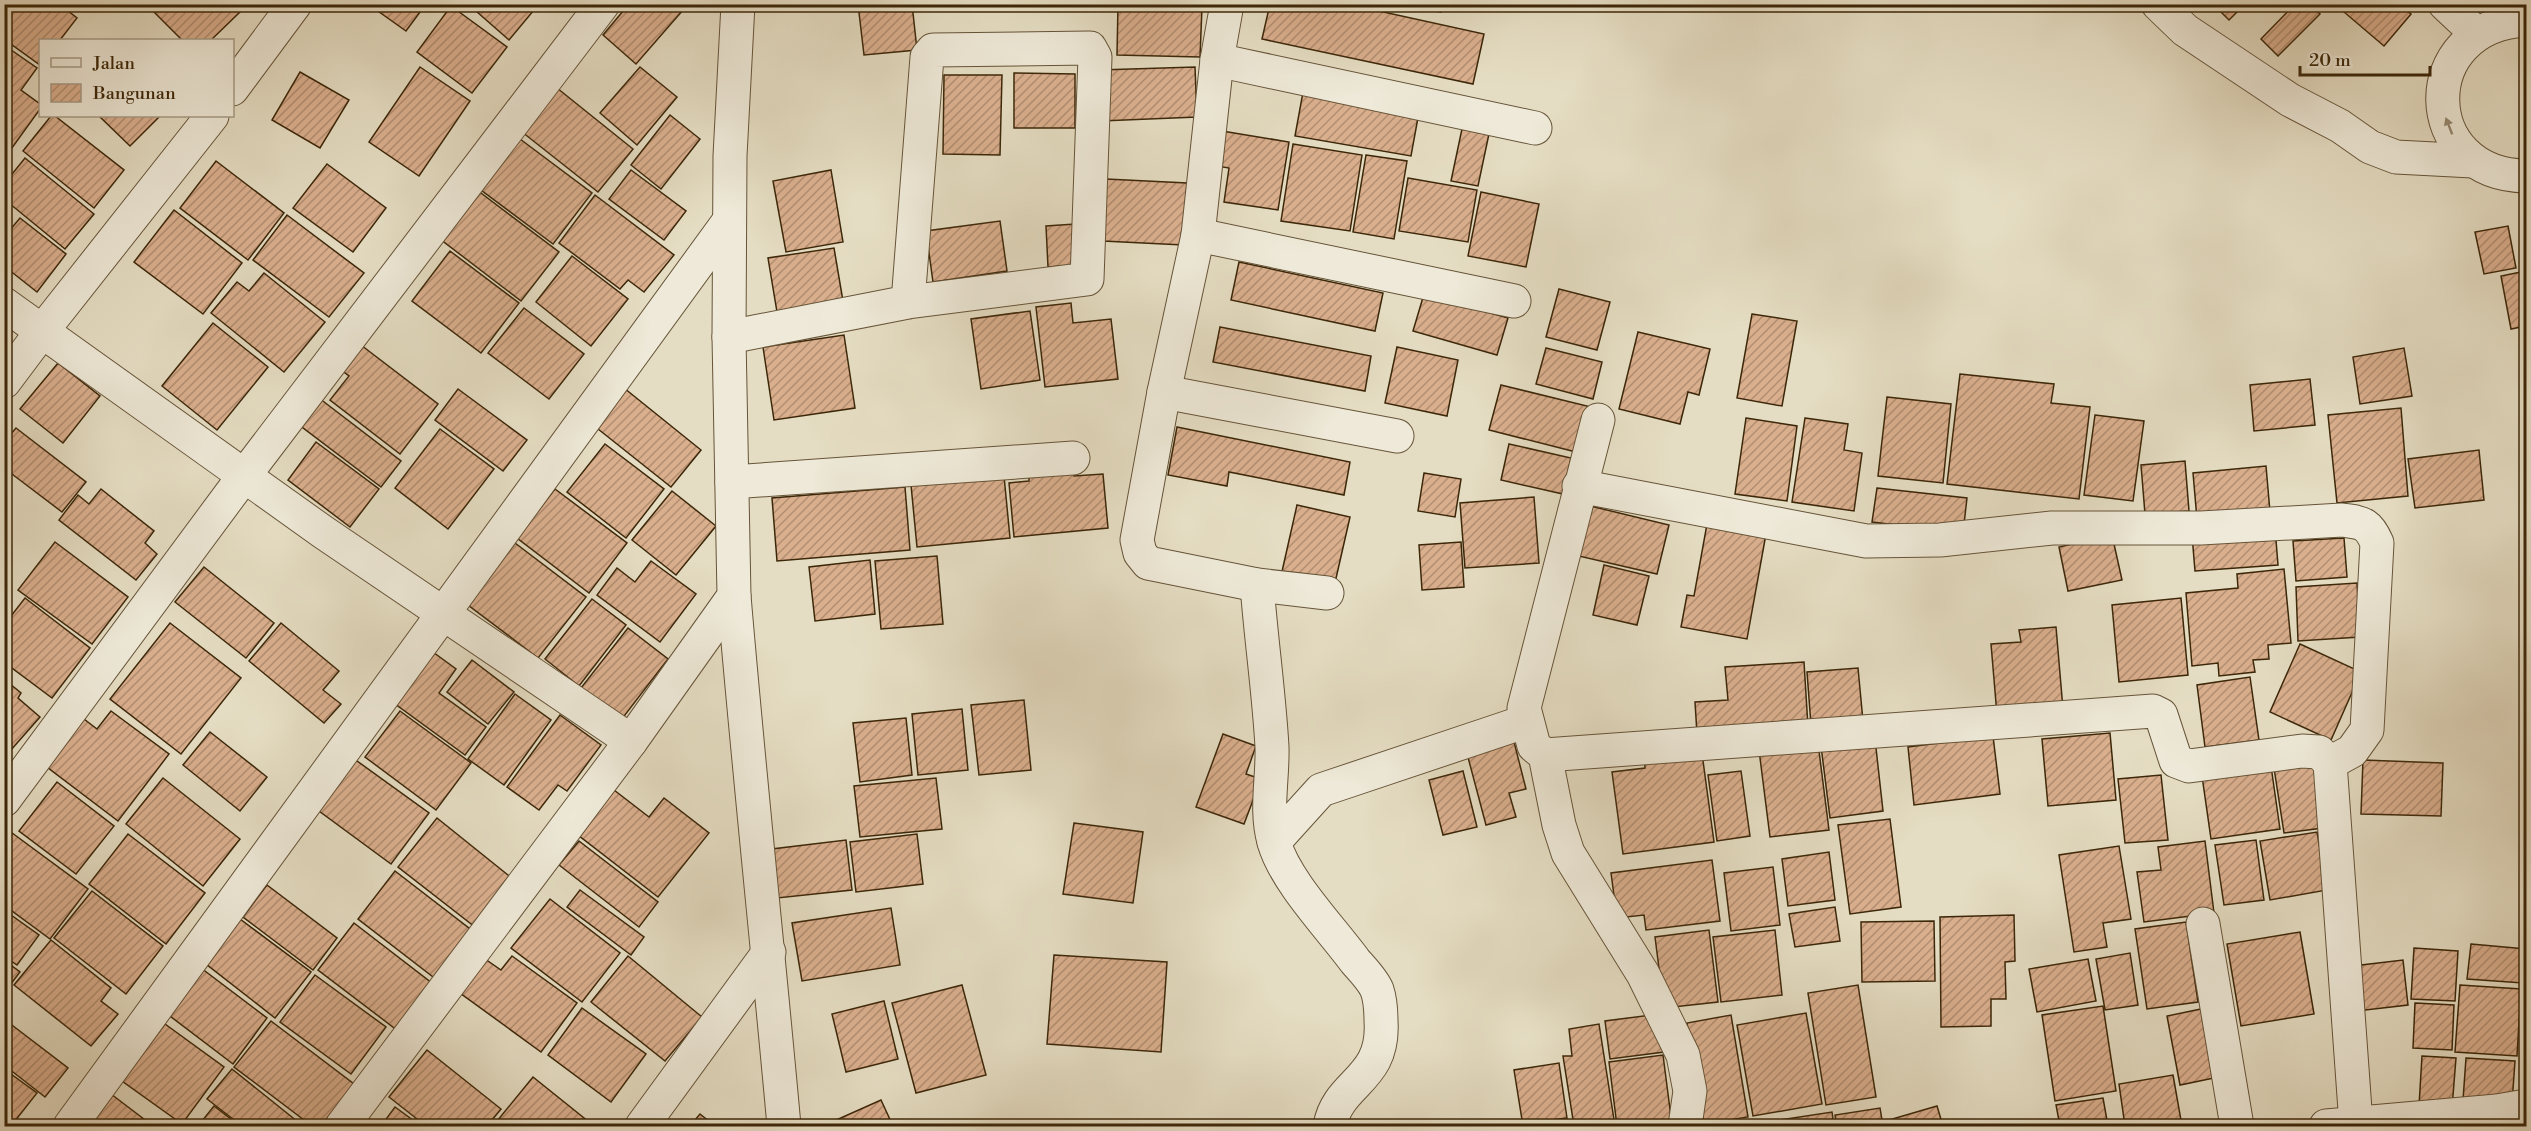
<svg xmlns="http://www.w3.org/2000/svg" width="2531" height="1131" viewBox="0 0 2531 1131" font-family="'Libre Bodoni',serif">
<defs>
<pattern id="building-hatch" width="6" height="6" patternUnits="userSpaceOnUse" patternTransform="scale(1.5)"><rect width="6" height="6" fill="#daaf8e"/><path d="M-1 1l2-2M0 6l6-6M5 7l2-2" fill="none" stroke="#b28e72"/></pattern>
</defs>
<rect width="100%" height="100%" fill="#e5ddc3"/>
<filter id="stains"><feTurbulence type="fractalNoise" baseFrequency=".00333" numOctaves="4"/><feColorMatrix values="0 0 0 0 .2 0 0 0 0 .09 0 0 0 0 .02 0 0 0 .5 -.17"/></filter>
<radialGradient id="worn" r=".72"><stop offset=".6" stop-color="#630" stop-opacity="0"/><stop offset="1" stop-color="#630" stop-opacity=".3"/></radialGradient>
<!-- building -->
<g fill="url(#building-hatch)" stroke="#3c2709" stroke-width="1.5">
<polygon points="4,4 59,4 77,18 60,40 40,40 40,65 4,39"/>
<polygon points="146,4 232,4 240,12 211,40 182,40"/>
<polygon points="368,4 426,4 406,31"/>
<polygon points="468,4 539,4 509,40"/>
<polygon points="629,4 676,4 683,10 636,64 603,35"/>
<polygon points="858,4 912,4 917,50 864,55"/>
<polygon points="1270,4 1347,4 1484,34 1473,84 1262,39"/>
<polygon points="1407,4 1443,4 1441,12"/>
<polygon points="2213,4 2245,4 2229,20"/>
<polygon points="2295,4 2311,4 2320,14 2278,56 2261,39"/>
<polygon points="2350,4 2399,4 2411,14 2384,46 2344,12"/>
<polygon points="1118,5 1202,7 1200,57 1117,55"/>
<polygon points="451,6 507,47 472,93 417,52"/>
<polygon points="4,45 37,68 21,90 40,104 40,109 4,159"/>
<polygon points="420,67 470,101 419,176 369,142"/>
<polygon points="640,67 677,97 637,145 600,113"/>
<polygon points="1195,67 1197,117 1101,121 1099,70"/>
<polygon points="300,72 349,100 320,148 272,120"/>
<polygon points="1014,73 1075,74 1075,128 1014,128"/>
<polygon points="944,75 1002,75 1000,155 943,154"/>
<polygon points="557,88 633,149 598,192 522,132"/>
<polygon points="1303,92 1419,112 1411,156 1295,136"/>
<polygon points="670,115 700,139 661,189 631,165"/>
<polygon points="51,116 55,116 124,170 94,208 23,151"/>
<polygon points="99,116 160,116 130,146"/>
<polygon points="1463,124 1490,129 1478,186 1451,181"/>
<polygon points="1222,131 1289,142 1278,210 1224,202 1229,168 1217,166"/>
<polygon points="520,139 592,193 553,244 481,190"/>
<polygon points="1293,144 1362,155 1350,231 1281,221"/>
<polygon points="1366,155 1407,161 1394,239 1353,232"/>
<polygon points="25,158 94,214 65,249 4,199 4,184"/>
<polygon points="216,161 284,213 248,260 180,208"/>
<polygon points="327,164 386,208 353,252 293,208"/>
<polygon points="631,170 686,211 664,240 609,199"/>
<polygon points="831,170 843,242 786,252 773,181"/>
<polygon points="1408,178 1477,190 1468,242 1399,231"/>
<polygon points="1106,179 1187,183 1183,245 1103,241"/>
<polygon points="477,190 559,252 521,301 440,239"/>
<polygon points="1481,192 1539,204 1526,267 1468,256"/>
<polygon points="595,195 674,255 644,292 628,280 620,289 559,243"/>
<polygon points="174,210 242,263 203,314 134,262"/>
<polygon points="287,215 364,273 329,317 253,260"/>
<polygon points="20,218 66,254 37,292 4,266 4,237"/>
<polygon points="1000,221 1007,271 933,282 926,231"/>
<polygon points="1075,224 1077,265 1048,267 1046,226"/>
<polygon points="2508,226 2516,268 2484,274 2475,232"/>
<polygon points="834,248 844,307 778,318 768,258"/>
<polygon points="450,251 519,303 481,353 412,301"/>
<polygon points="572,256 628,299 591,346 536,302"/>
<polygon points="1239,262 1383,293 1375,331 1231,300"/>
<polygon points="2526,271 2526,326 2511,329 2501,276"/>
<polygon points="264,273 325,322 284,372 211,313 237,282 249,291"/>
<polygon points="1559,289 1610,302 1597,350 1546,337"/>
<polygon points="1424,294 1508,318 1497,355 1413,331"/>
<polygon points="1071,303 1073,323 1111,319 1118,379 1045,387 1036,307"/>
<polygon points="524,308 584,354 549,399 488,353"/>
<polygon points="1030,311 1040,380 981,389 971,319"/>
<polygon points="1752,314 1797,321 1782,406 1737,398"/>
<polygon points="213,323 268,367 217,430 162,386"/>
<polygon points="1220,327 1371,356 1365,391 1213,362"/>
<polygon points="1638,332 1710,349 1699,395 1688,392 1680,424 1619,409"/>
<polygon points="844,335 855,408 774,420 763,347"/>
<polygon points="357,342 438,404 400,454 330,400 349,376 337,367"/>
<polygon points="1397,347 1458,360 1447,416 1385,403"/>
<polygon points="1546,348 1602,362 1593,399 1536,384"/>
<polygon points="2404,348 2412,396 2360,404 2353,357"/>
<polygon points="58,363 100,396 63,443 20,409"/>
<polygon points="1960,374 2054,384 2051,403 2090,407 2079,499 1947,484"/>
<polygon points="2310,379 2315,425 2254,431 2250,385"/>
<polygon points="1501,385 1591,407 1580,453 1489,430"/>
<polygon points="624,388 701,450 671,487 593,425"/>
<polygon points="458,389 527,440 503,471 435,420"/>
<polygon points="315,395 401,461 381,487 294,421"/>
<polygon points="1887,397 1951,404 1943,483 1878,476"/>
<polygon points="2401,408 2408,496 2337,503 2328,415"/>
<polygon points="2095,415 2144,421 2133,501 2084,495"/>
<polygon points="1746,418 1797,426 1787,501 1735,494"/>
<polygon points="1805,418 1848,424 1844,450 1862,453 1854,511 1792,502"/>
<polygon points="1177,427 1350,462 1344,495 1229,472 1227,486 1168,475"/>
<polygon points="16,428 86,482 62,512 4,468 4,442"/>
<polygon points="440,429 494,469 448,529 395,488"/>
<polygon points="316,442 379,489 350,527 288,480"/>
<polygon points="605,444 664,489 626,538 567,492"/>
<polygon points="1509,444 1571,458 1563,494 1501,480"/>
<polygon points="2479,450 2484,500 2415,508 2408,459"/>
<polygon points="2185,461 2189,511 2145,514 2141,465"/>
<polygon points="1073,463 1074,476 1103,474 1108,528 1014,537 1009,483 1029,481 1029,467"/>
<polygon points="2266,466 2270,512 2197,519 2193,473"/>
<polygon points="1424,473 1461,479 1455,517 1418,511"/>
<polygon points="1004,476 1010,538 917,547 911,485"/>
<polygon points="905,487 910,550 777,561 772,498"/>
<polygon points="1877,488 1967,498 1963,533 1872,522"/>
<polygon points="101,489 154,531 145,543 157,554 136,580 59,520 78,495 89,504"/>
<polygon points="555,489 627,543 589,593 517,538"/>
<polygon points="672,491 716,526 676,575 632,540"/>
<polygon points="1534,497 1539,563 1465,568 1460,503"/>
<polygon points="1582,504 1669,525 1657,574 1570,554"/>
<polygon points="1297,505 1350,517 1334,587 1281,576"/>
<polygon points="1707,524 1766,534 1747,639 1681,627 1687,595 1694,596"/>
<polygon points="2275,528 2278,565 2195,571 2192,535"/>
<polygon points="2112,535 2122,580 2068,591 2059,547"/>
<polygon points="2344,538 2347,577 2296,581 2293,541"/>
<polygon points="55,542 128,597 92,644 18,590"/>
<polygon points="1461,542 1464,587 1422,590 1419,545"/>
<polygon points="515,543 586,597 538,658 468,605"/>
<polygon points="937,556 943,624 881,629 875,561"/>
<polygon points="870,560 875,614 815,621 809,567"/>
<polygon points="651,561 696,594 660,642 597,595 617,568 635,582"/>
<polygon points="1604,565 1649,576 1637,625 1593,615"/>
<polygon points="204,567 274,623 246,658 175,602"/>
<polygon points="2284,569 2291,643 2268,645 2269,659 2253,660 2255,672 2219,676 2218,663 2192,666 2186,593 2238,588 2237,574"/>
<polygon points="2357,583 2360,637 2298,641 2296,587"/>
<polygon points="25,598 90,648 52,698 4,662 4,625"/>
<polygon points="2181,598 2188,675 2119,682 2112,605"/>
<polygon points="592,599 626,625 579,686 545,659"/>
<polygon points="170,623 241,678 181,754 110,699"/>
<polygon points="281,623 339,671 323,690 341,704 324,723 249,661"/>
<polygon points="2056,627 2063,709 1997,715 1991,644 2021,642 2019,630"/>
<polygon points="628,628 668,659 618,724 577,693"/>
<polygon points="2300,644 2361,672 2331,740 2270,712"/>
<polygon points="426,647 456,669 439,693 486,727 465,755 387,698"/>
<polygon points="472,660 514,692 488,724 447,692"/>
<polygon points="1804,662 1808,727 1697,734 1695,702 1728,700 1725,667"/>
<polygon points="1858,668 1863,721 1811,725 1807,672"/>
<polygon points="2250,677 2259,740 2205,747 2197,685"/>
<polygon points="4,679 21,693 18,698 40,717 10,751 4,747"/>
<polygon points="515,694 551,720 504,785 468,759"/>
<polygon points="1024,700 1031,770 979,775 971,705"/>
<polygon points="962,709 968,770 918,775 912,714"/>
<polygon points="111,711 169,754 118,821 43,764 80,716 97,729"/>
<polygon points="400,711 471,763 436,810 365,757"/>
<polygon points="560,715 601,745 567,791 558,785 539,810 507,787"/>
<polygon points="906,718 912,775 860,782 853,723"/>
<polygon points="210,732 267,777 240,811 183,765"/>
<polygon points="2110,733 2116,800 2048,806 2042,739"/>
<polygon points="1223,734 1256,746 1246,774 1261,779 1244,824 1196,807"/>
<polygon points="1512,734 1526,789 1509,793 1516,817 1486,825 1465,746"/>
<polygon points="1993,736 2000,794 1914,805 1908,747"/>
<polygon points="1875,739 1883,811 1830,818 1821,746"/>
<polygon points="1818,743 1829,830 1770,837 1759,750"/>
<polygon points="1701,746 1714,842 1623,854 1612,772 1645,768 1644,754"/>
<polygon points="346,753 429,813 391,864 319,811"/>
<polygon points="2363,760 2443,763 2441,816 2361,814"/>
<polygon points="2314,762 2323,828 2284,833 2274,768"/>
<polygon points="2271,766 2280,829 2211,839 2202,776"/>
<polygon points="1463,771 1477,827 1443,835 1429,780"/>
<polygon points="1741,771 1750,836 1717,841 1708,775"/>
<polygon points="2161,775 2168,840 2125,843 2118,779"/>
<polygon points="163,778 240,839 203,886 126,824"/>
<polygon points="936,778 942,829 860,837 854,786"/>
<polygon points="57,782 114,826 76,874 19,831"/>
<polygon points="614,790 649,817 664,798 709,833 658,897 578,835"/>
<polygon points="437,818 513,879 475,927 398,867"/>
<polygon points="1890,819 1901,907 1850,914 1838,825"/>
<polygon points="1074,823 1143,832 1133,903 1063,894"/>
<polygon points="4,827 88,889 50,939 4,905"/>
<polygon points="2317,832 2327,890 2270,900 2260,841"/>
<polygon points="128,834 205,893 166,944 89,884"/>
<polygon points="917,834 923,884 856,892 850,842"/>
<polygon points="846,840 852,890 777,898 772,849"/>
<polygon points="2256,840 2264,900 2224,905 2215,845"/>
<polygon points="579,841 658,902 639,927 559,865"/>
<polygon points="2205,841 2214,913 2144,922 2137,872 2161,870 2158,847"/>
<polygon points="2119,846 2131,919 2103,923 2107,947 2074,952 2059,855"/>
<polygon points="1829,852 1835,900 1788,906 1782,859"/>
<polygon points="1712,860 1720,921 1646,930 1644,915 1617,918 1611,873"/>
<polygon points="1773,867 1780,925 1731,931 1724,873"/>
<polygon points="395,871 474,932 437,980 358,919"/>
<polygon points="267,885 337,938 313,970 243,917"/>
<polygon points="580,890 644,937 631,955 567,907"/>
<polygon points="92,891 163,946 126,994 54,938"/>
<polygon points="550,899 620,953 582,1002 511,948"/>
<polygon points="1835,907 1840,941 1795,947 1789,914"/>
<polygon points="891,908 900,965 802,981 792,923"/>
<polygon points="4,910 39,935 17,965 4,956"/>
<polygon points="2014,915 2015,961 2005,962 2006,999 1991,999 1991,1026 1941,1027 1940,917"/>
<polygon points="240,919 311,972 275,1018 206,964"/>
<polygon points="1934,921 1935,981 1862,982 1861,922"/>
<polygon points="2186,922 2198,1002 2147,1009 2135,929"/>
<polygon points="354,923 437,987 402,1034 318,970"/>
<polygon points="1709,930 1718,1002 1664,1008 1655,937"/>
<polygon points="1775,930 1782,995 1721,1002 1713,937"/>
<polygon points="2300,932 2314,1014 2241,1026 2227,944"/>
<polygon points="51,940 111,988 101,1001 118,1014 91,1046 14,985"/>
<polygon points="2471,944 2526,949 2523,983 2467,979"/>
<polygon points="2414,948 2458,951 2455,1001 2411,999"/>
<polygon points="2130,953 2138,1005 2105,1010 2096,959"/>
<polygon points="1054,955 1167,962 1161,1052 1047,1044"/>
<polygon points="512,956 577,1003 541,1052 460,993 485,959 501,970"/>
<polygon points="628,956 702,1017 665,1061 591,1002"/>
<polygon points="2088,959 2096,1001 2037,1012 2029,969"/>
<polygon points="4,960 20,972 4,993"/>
<polygon points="2403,960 2408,1005 2357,1011 2353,966"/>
<polygon points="197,965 267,1018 233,1064 162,1010"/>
<polygon points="315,975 386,1027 351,1074 280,1022"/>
<polygon points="962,985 986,1075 916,1093 892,1003"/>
<polygon points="1858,985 1876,1097 1826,1105 1808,993"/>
<polygon points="2460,985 2521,989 2517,1056 2455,1052"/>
<polygon points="884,1001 898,1059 846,1072 832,1014"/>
<polygon points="2415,1003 2454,1005 2452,1050 2413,1048"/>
<polygon points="2103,1006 2116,1091 2055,1101 2042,1015"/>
<polygon points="582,1008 646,1054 611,1102 548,1055"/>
<polygon points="2206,1008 2219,1077 2180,1085 2167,1016"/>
<polygon points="1806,1013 1822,1104 1753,1116 1737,1025"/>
<polygon points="1659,1014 1664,1052 1610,1059 1605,1021"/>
<polygon points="1731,1015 1748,1117 1704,1124 1687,1023"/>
<polygon points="4,1019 68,1068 45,1097 4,1065"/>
<polygon points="271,1021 354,1084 321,1126 312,1126 234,1067"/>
<polygon points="165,1024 224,1067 182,1124 122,1081"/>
<polygon points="1599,1024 1615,1126 1574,1126 1563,1056 1572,1056 1569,1029"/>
<polygon points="427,1050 501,1109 487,1126 426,1126 389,1097"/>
<polygon points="1663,1055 1672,1125 1617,1126 1609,1062"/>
<polygon points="2422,1056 2456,1058 2452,1108 2419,1106"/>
<polygon points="2466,1058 2515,1061 2512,1103 2463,1100"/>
<polygon points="1559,1063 1567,1118 1552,1120 1553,1126 1523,1126 1514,1070"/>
<polygon points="4,1069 37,1093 11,1126 4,1126"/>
<polygon points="232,1069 303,1126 242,1126 207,1099"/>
<polygon points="2173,1075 2182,1126 2125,1126 2119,1084"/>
<polygon points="533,1077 594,1126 493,1126"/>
<polygon points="111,1094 153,1126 93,1126 89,1123"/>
<polygon points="2103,1098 2108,1126 2060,1126 2056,1105"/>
<polygon points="881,1100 893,1126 826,1126 825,1125"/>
<polygon points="214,1106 240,1126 198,1126"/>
<polygon points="1937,1106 1943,1126 1891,1126 1889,1120"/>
<polygon points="395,1107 421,1126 381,1126"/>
<polygon points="1880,1108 1883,1126 1837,1126 1835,1115"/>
<polygon points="1832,1112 1834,1126 1753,1126 1753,1124"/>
<polygon points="700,1114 715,1126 690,1126"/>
</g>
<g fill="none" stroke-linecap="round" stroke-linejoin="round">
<defs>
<g id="street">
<polyline points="1227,4 1217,60 1198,235 1164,392 1137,540 1140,553 1148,563 1257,585 1327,593"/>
<polyline points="2158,4 2185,30 2290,100 2340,126 2370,147 2396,157 2473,161"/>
<polyline points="2445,4 2477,34"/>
<path d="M2526,20C2413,26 2417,175 2526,176"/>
<polyline points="1217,60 1535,128"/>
<polyline points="232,89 295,4"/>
<polyline points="1198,235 1514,301"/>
<polyline points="4,304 323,532 631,741 734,596 729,337 730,156 738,4"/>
<polyline points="729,337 908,302 1087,279 1095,57 1090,48 933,50 927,57 908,302"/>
<polyline points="4,382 43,330 212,116"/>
<polyline points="1164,392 1397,436"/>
<polyline points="1598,420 1524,708 1534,746 1545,755 1559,825 1568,853 1643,974 1683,1055 1690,1091 1685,1126"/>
<polyline points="732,482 1073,458"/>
<path d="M1579,486L1866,541L1940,540L2052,528H2201L2342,520C2362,523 2368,522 2377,543L2367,730L2352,751L2330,763"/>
<path d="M1257,585C1261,639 1269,693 1272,747C1273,779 1265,810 1274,842C1285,881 1330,927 1355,961C1362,969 1373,980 1377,990C1380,999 1381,1012 1381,1021C1385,1081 1338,1081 1330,1126"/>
<path d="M734,596C749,773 768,949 784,1126"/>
<polyline points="1545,755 2153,711 2161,715 2176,761 2189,766 2302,751 2319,752 2330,763 2356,1124"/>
<polyline points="4,800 244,476 603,4"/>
<polyline points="1274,842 1321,790 1527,721"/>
<polyline points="2203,924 2237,1126"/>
<polyline points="70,1126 729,221"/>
<polyline points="342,1126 631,741"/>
<polyline points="642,1126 769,952"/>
<polyline points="2326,1126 2497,1111 2526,1106"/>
</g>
</defs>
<!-- street casing -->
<use href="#street" stroke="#665438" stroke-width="35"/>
<!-- street -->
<use href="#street" stroke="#eee9d8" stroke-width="33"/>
</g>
<!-- one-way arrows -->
<defs><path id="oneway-solid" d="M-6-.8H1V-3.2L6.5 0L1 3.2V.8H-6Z" transform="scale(1.5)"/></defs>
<use fill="#958870" href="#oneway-solid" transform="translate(2449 126) rotate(-111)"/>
<!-- margin -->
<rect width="2531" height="1131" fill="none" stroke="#e5ddc3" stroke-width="24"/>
<rect x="6" y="6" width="2519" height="1119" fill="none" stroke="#3c2709" stroke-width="3"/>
<rect x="12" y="12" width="2507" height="1107" fill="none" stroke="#3c2709" stroke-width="1.5"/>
<!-- legend -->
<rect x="39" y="39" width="195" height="78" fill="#eee9d8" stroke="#a79b85" stroke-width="1.5"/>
<rect x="51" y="58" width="30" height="9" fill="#eee9d8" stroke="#a79b85" stroke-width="1.5"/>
<text x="93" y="69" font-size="18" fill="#3c2709">Jalan</text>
<rect x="51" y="84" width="30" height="18" fill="url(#building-hatch)" stroke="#a79b85" stroke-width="1.5"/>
<text x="93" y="99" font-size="18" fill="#3c2709">Bangunan</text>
<!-- scale -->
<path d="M2300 66v9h130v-9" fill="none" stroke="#3c2709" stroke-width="3"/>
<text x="2309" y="66" font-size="18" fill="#3c2709" stroke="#eee9d8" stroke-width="4.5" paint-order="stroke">20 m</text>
<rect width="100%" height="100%" filter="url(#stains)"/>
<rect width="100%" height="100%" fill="url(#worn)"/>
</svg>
